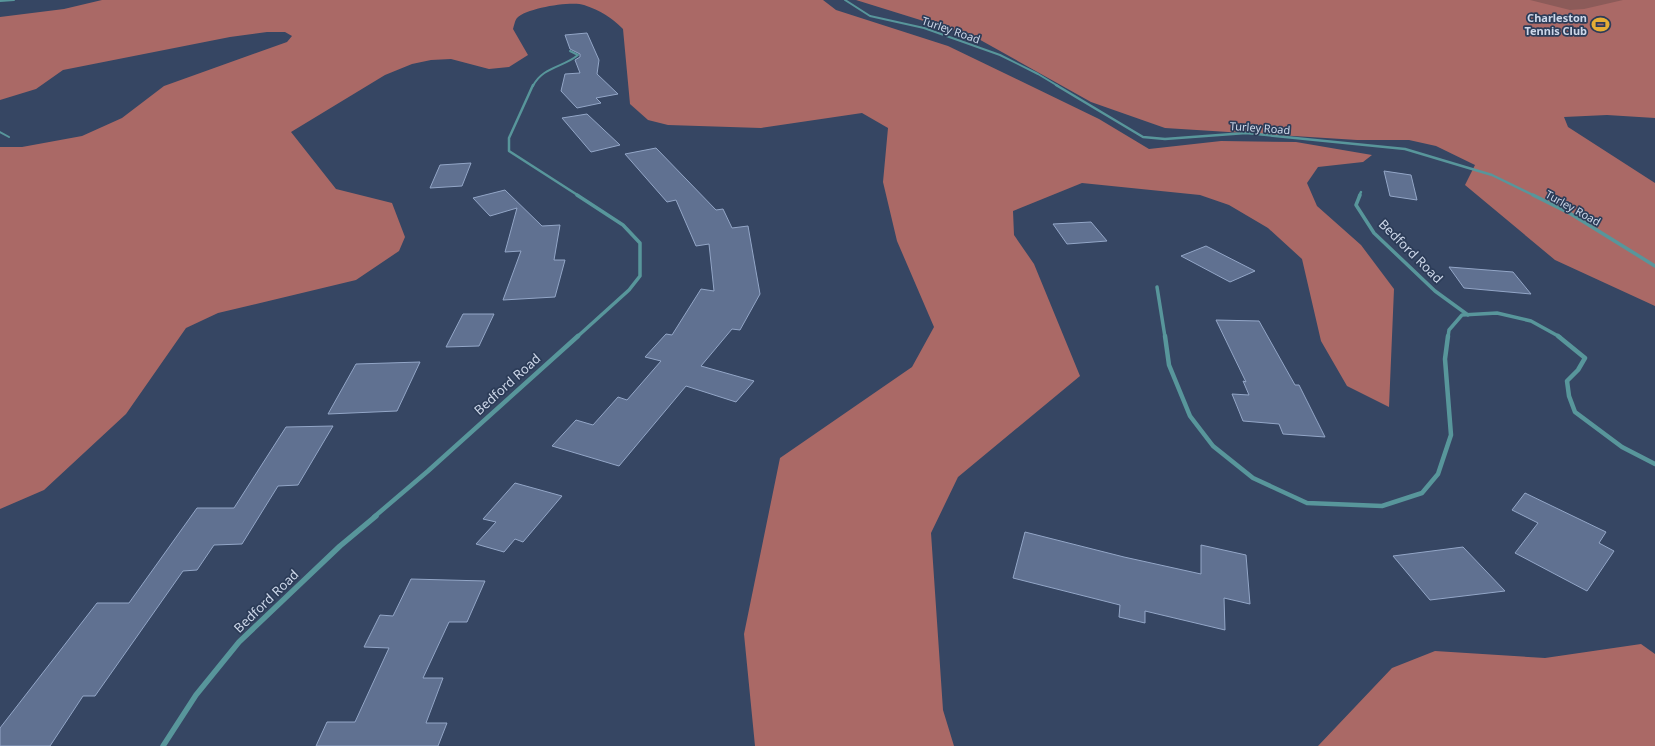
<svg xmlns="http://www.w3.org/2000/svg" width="1655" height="746" viewBox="0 0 1655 746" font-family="'Noto Sans',sans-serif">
<rect width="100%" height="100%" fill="#364663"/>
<!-- green -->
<polygon fill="#8c5b59" points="1489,0 1655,0 1602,34"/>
<!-- forest -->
<g fill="#aa6966">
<path d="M102,0H823L836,10L948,46L1099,119L1149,149L1221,141L1296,142L1372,155L1363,162L1318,167L1307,183L1317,206L1361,245L1394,289L1389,407L1347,386L1321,341L1302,259L1268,228L1229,205L1200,195L1082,183L1013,211L1014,235L1034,264L1080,376L958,477L931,533L943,710L954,746H755L744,634L780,458L912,367L934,327L897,241L883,182L888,128L862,113L761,128L668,125L648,120L630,104L623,29C611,17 601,11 584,5C571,1 527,8 517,18C515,20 514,26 513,29L528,55L509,67L489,69L451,59L431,60L412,64L385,75L291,132L336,189L392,203L405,237L399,251L356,280L218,313L186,328L126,414L44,490L0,509V147H22L82,136L122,118L164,86L287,42L292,36L285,32H267L230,37L63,70L36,89L0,100V17L64,9Z"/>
<polygon points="856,0 1530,0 1570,10 1584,9 1623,0 1655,0 1655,118 1607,115 1564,117 1568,127 1655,183 1655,306 1555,260 1465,185 1475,165 1436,146 1409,140 1357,140 1165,128 1091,102 975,37"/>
<polygon points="1641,644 1655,654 1655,746 1318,746 1392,668 1435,651 1545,658"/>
</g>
<!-- building -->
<g fill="#607191" stroke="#93a6c7">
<polygon points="587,33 599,60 597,74 618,94 596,98 601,103 577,108 561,91 565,74 580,73 575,60 580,57 580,54 570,49 565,35"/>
<polygon points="587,114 620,145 591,152 562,118"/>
<polygon points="656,148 716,210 723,209 732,228 748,226 760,294 740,330 732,329 701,366 754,381 736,402 686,386 619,466 552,446 576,420 593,425 618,397 627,400 661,361 645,357 666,334 672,335 701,289 714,291 709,244 696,246 676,200 667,202 625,154"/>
<polygon points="471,163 462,186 430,188 440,165"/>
<polygon points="1384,171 1411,175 1417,200 1390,196"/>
<polygon points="505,190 542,226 560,225 554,260 565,260 555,297 503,300 521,251 505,252 517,208 490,216 473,198"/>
<polygon points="1091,222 1107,241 1067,244 1053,224"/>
<polygon points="1206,246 1255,271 1230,282 1181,256"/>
<polygon points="1449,267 1513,272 1531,294 1464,288"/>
<polygon points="463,314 494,314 479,346 446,347"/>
<polygon points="1216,320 1259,321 1295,385 1299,385 1325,437 1283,434 1279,424 1243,421 1232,394 1249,395 1243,381 1246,382"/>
<polygon points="420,362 397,411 328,414 356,364"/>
<polygon points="333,426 298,485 278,486 242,544 214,545 197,570 183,571 95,696 83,696 50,746 0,746 0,728 97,603 129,603 197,508 234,508 286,427"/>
<polygon points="515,483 562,496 523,542 515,539 504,552 476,544 496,522 483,519"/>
<polygon points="1525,493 1606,532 1599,543 1614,551 1587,591 1515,553 1538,523 1512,510"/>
<polygon points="1025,532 1124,557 1201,574 1201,545 1246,555 1250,604 1224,598 1225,630 1145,611 1145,623 1119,617 1120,605 1013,578"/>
<polygon points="1463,547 1505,591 1430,600 1393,556"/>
<polygon points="411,579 485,581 467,622 449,622 423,678 443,678 426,723 447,723 438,746 316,746 327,722 355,722 389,648 364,647 380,615 393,616"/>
</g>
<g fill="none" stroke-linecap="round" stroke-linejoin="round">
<!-- lane -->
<polyline stroke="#58969b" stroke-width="2" points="0,132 9,137"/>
<!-- street-far4 -->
<g stroke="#58969b" stroke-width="2">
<polyline points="845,0 870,16 924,28 1000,55 1038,74 1058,86"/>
<polyline points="0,1 14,0"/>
<path d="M533,86C542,67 564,67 578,55L570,51"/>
</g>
<!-- street-far3 -->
<g stroke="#58969b" stroke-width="2.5">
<polyline points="533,85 509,138 509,151 579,196"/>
<polyline points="1056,85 1143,137 1165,139 1246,133 1405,149 1492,175 1535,196"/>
<polyline points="1359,196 1361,192"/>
</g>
<!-- street-far2 -->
<g stroke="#58969b" stroke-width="3.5">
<polyline points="1360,195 1356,205 1374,233 1435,291 1468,315"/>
<polyline points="1533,195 1571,214 1655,266"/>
<polyline points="1157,287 1165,337"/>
<polyline points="577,337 629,290 640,276 640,243 623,225 577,195"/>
<polyline points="1448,337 1449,330 1462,315 1497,313 1531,321 1560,337"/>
</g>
<!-- street-far1 -->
<g stroke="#58969b" stroke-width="4.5">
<polyline points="1165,336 1169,365 1190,416 1213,446 1253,478 1307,503 1382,506 1422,493 1438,474 1451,435 1445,359 1448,336"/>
<polyline points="1558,336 1585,358 1578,370 1567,381 1569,396 1575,412 1622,447 1655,464"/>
<polyline points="374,517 428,471 578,336"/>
</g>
<!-- street -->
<polyline stroke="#58969b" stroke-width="5.5" points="163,746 196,695 239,642 340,546 376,516"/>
</g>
<!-- icons -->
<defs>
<symbol id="stadium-bare" viewBox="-9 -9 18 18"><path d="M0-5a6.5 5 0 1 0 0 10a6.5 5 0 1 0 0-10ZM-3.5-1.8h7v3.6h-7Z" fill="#e5ad35" stroke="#2c3c58" stroke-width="2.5" paint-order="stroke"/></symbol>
</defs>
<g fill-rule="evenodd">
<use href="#stadium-bare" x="1588" y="12" width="25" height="25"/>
</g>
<g text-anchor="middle" stroke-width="3.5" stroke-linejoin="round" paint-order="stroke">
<!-- far-poi labels -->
<g font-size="11" font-weight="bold" fill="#cdd7e9" stroke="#2c3c58" text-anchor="end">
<text x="1587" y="22">Charleston<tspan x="1587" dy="13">Tennis Club</tspan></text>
</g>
<!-- far-street labels -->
<g font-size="11" fill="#cdd7e9" stroke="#2c3c58">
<text transform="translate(951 30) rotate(19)" y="4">Turley Road</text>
<text transform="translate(1260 128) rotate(4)" y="4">Turley Road</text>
<text transform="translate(1573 208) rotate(29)" y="4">Turley Road</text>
</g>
<!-- street labels -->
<g font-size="13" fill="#cdd7e9" stroke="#2c3c58">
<text transform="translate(1411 251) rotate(45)" y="5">Bedford Road</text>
<text transform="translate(507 384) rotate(-42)" y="5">Bedford Road</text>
<text transform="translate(266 601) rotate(-44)" y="5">Bedford Road</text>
</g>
</g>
</svg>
